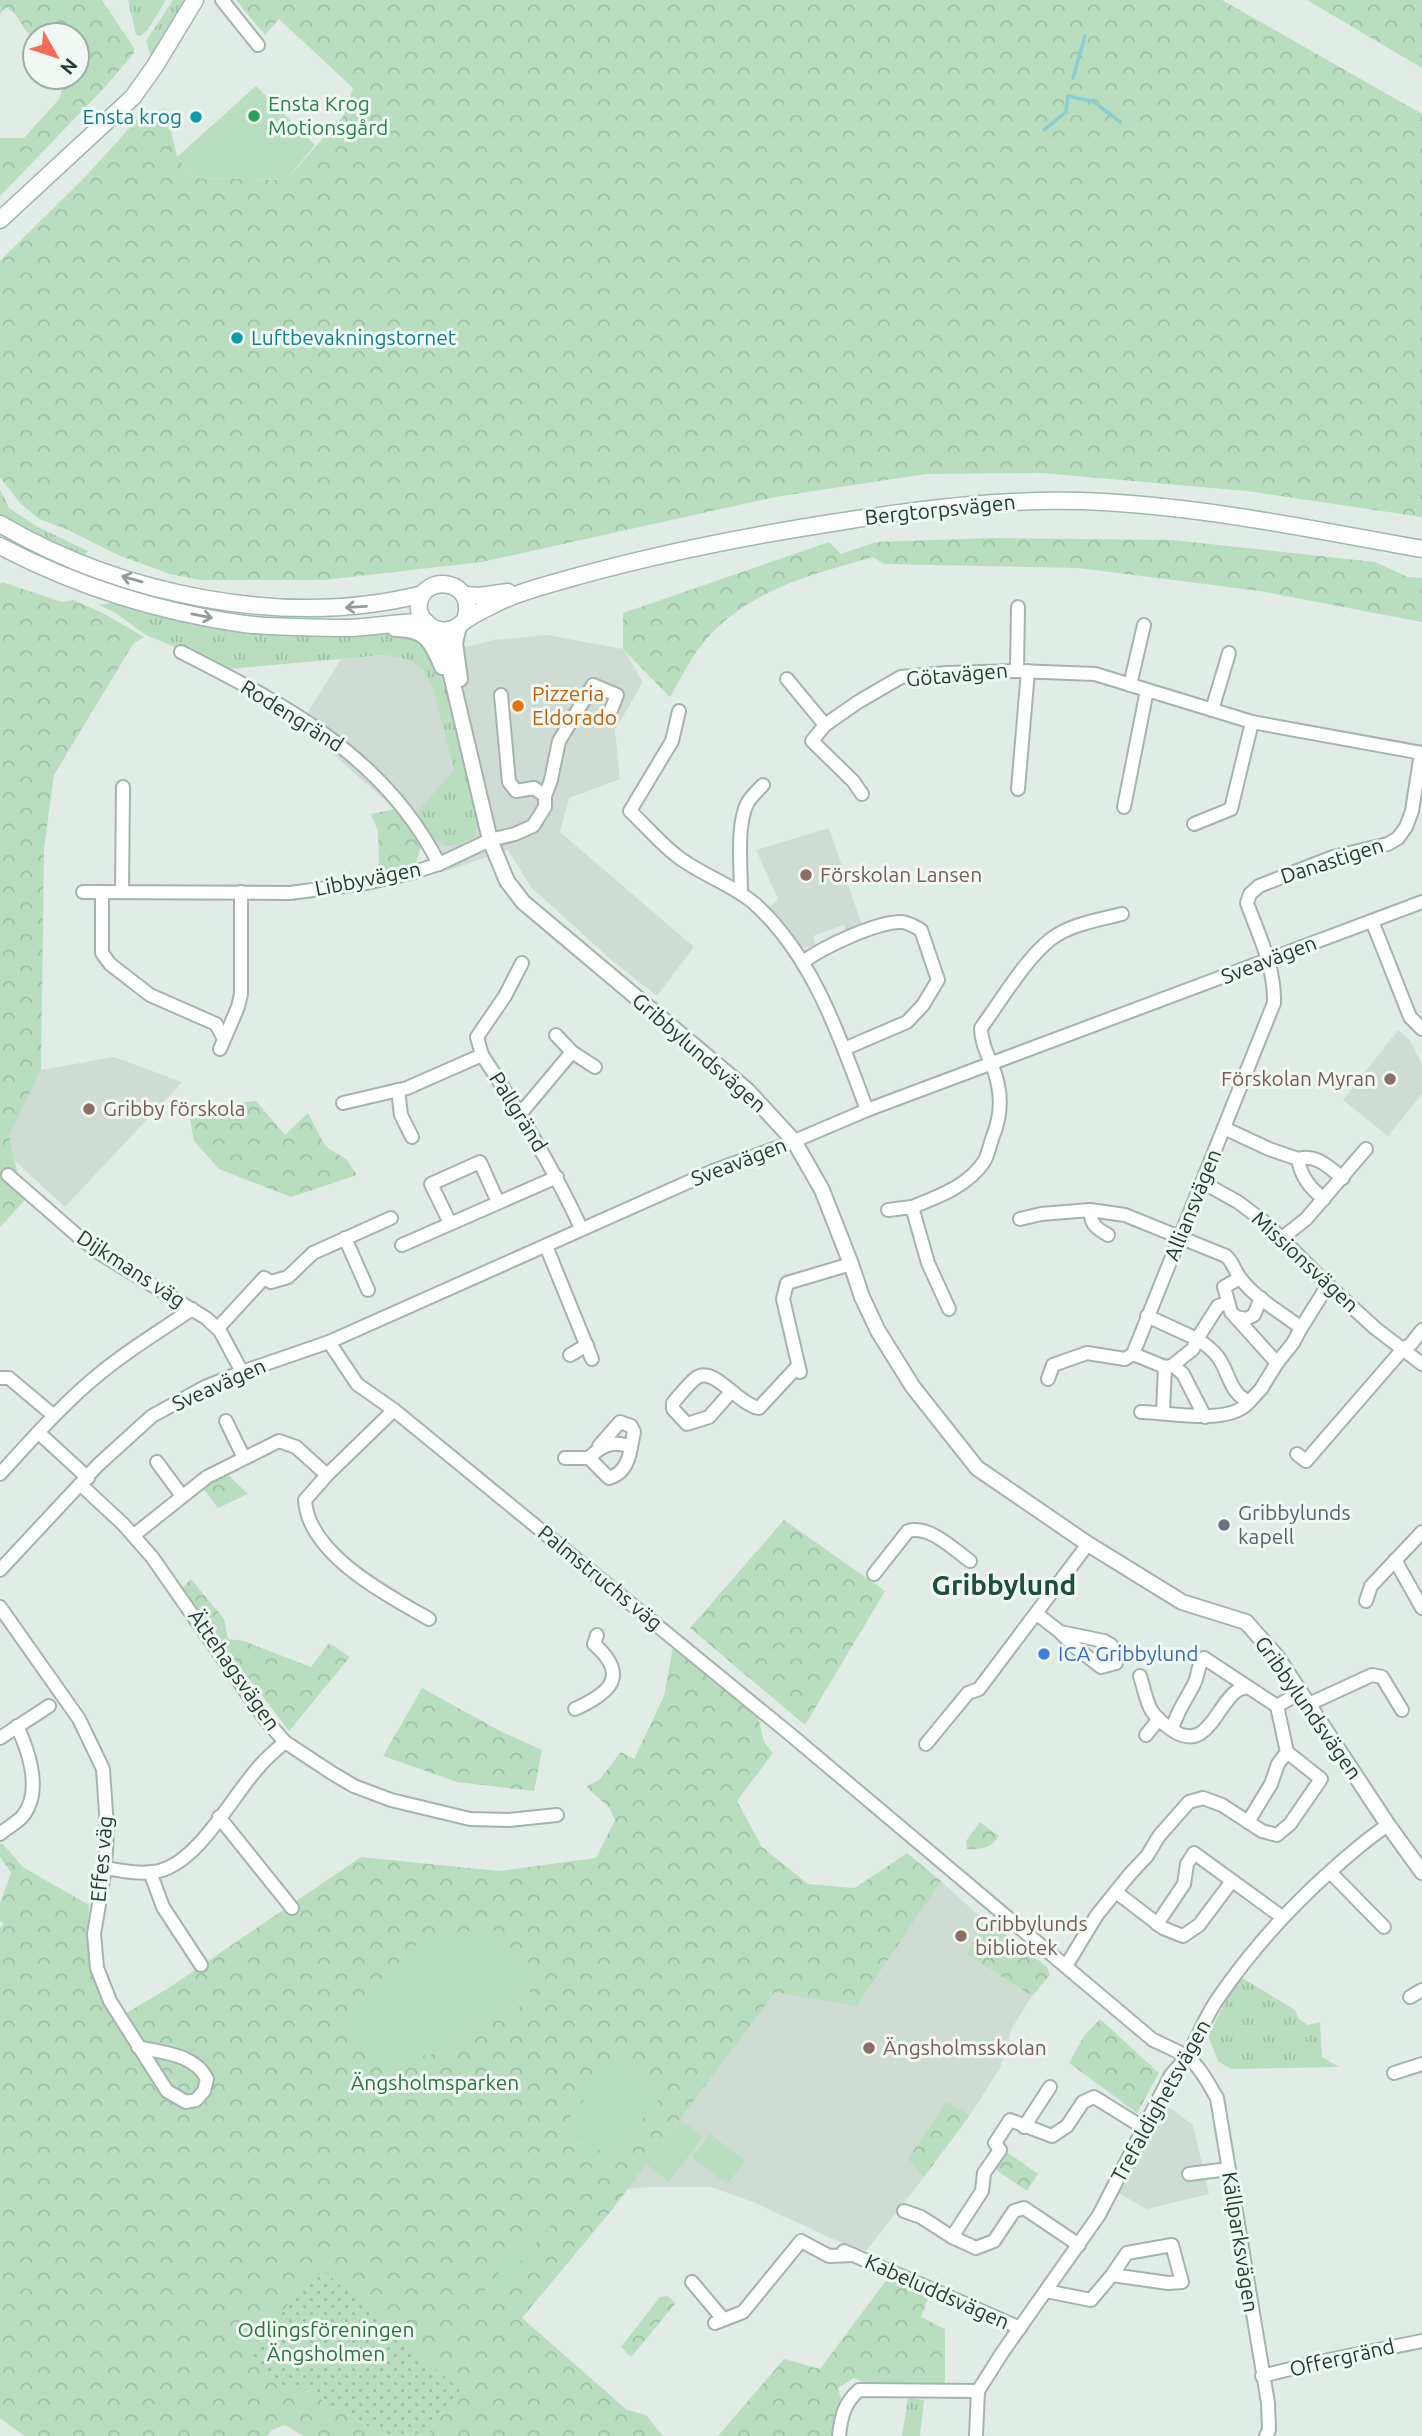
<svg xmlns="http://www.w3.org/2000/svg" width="1422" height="2436" viewBox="0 0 1422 2436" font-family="Ubuntu,sans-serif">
<defs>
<pattern id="grass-tufts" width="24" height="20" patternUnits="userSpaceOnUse" patternTransform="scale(1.75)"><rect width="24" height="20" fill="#b9ddbf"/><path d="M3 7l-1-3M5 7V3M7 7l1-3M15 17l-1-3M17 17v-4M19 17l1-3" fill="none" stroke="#9fbfa5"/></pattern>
<pattern id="forest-crowns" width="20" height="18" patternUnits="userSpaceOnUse" patternTransform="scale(1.75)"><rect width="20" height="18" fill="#b9ddbf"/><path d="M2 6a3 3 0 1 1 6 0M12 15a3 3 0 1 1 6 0" fill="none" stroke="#9fbfa5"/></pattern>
<pattern id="garden-dots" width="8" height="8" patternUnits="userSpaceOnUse" patternTransform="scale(1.75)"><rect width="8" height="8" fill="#b9ddbf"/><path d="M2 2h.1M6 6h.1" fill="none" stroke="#9fbfa5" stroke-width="1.8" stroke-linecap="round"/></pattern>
</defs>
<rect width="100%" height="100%" fill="#e1ece6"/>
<!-- built -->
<g fill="#cfdcd4">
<polygon points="547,635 623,649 643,682 615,730 620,779 569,798 560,832 694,947 657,996 609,958 531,887 508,850 447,871 395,809 300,725 341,659 384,655 410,660 494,640"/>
<polygon points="829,828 863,928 848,935 844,925 813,936 816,946 803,948 799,946 769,908 778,899 756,850"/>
<polygon points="1398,1030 1409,1039 1422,1064 1422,1094 1388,1136 1343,1100"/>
<polygon points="114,1057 182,1082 65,1207 15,1161 9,1136 41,1070"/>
<polygon points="941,1881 986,1922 966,1954 1032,1996 1012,2028 1000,2068 970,2115 946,2101 908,2159 924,2177 866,2251 833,2239 753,2202 711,2187 652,2187 627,2189 775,1991 857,2006"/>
<polygon points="1169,2107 1193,2125 1209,2194 1147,2209 1116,2192"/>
</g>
<!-- grass -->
<g fill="url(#grass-tufts)">
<polygon points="128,0 166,0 148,29 141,36 136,35"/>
<polygon points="173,0 187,0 152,60 146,41"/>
<polygon points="0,489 9,508 36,526 88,551 84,557 0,518"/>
<path d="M110,603L209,625L337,634H408L426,642L447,692L478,823L474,837C449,850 441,850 425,827C421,821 418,818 418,811L454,770L432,684L422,668L410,660L384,655L229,669L146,635L114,612L99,605Z"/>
<polygon points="1238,1979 1244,1979 1295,2010 1299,2019 1308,2025 1320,2022 1322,2057 1339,2067 1231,2069 1218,2061 1208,2035"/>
<polygon points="908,2398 924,2400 920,2436 902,2436"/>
</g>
<!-- forest -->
<g fill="url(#forest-crowns)">
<polygon points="0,0 102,0 134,48 134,53 106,86 0,196 0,138 24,138 60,98 65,77 77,77 77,35 35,35 35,44 15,14 6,7 0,14"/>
<polygon points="236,0 1222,0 1422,114 1422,517 1247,491 1042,473 926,474 775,497 482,562 324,580 200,580 170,574 118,555 66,529 39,519 20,503 0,477 0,261 87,175 144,112 166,109 177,157 193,178 286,180 344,115 353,88 279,19 265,35"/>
<polygon points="1307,0 1422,0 1422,68"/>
<path d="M992,538L1172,540L1375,562L1408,577L1422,578V622L1260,591L1078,568L884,564L873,557C811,575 747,590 704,642C690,658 681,679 670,697L623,649V613L829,542L841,554L876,542Z"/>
<polygon points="2,582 62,602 73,600 103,613 144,637 133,644 54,775 44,849 41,1070 9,1136 24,1201 0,1227 0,584"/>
<polygon points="395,809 421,845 416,863 379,876 378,831 371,814"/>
<polygon points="256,1101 285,1135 308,1113 325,1146 347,1160 357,1175 291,1197 219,1169 194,1141 188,1108"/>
<polygon points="226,1473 248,1494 218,1508 202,1487"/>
<polygon points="784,1520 885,1591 805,1725 690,1628"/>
<polygon points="191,1579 224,1619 228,1639 244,1641 311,1667 329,1643 350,1657 289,1731 181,1590"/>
<path d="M673,1647L758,1717L764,1742L773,1753L737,1801L762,1847L808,1884L855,1888L907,1853L941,1881L857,2006L775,1992L615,2206L522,2318L627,2410L646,2415L663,2436H426L460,2390L302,2388L384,2436H303L285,2425L272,2430L267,2436H24L0,2418V1928L4,1924L0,1921V1903L11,1873L0,1857V1845L2,1843L23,1867L89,1905C87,1947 90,1990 117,2024L128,2012L167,1989L361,1857L499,1871L596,1858L615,1820L609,1807L586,1787L600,1779L621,1752L634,1759L664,1696Z"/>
<polygon points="422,1688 500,1731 542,1750 534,1791 457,1782 383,1756"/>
<path d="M980,1822L999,1836C991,1848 981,1850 967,1849L966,1841Z"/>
<polygon points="986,1922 998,1928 1047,1967 1050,1975 1032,1996 966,1954"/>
<polygon points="1100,2019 1159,2073 1137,2113 1069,2063 1084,2036"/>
<polygon points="946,2101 970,2115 924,2177 908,2159"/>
<polygon points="1004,2150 1038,2174 1027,2191 992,2167"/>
<polygon points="888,2278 929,2296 921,2317 945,2329 945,2385 872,2385 854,2378 838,2388 841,2399 835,2436 718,2436 784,2359 820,2369"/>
<polygon points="667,2296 676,2303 631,2357 621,2347 660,2297"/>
</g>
<!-- garden -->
<polygon fill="url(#garden-dots)" points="318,2266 460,2390 426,2436 384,2436 302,2388 286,2390 247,2356"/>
<!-- pitch -->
<g fill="#b9ddbf">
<polygon points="256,86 315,145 286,180 193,178 177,157"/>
<polygon points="496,1930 534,1999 434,2054 376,2061 336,2026 427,1934"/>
<polygon points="623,2053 667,2089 610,2159 565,2123"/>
<polygon points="681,2120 703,2137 669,2182 646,2164"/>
<polygon points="710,2134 745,2161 727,2184 692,2157"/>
<polygon points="568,2187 576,2194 458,2339 450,2333"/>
</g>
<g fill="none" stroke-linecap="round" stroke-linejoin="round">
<!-- stream -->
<g stroke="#88cfd2" stroke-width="3.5">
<polyline points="1073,78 1085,36"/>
<polyline points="1044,130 1066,112 1068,96 1094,102 1120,122"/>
</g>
<defs>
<g id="minor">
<polyline points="222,0 258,45"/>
<path d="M181,652C285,705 384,755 439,864"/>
<polyline points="1017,671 1018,607"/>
<polyline points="787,679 825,725"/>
<polyline points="1130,685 1144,625"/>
<polyline points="1212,710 1229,653"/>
<path d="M679,711L672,741L630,811C646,826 660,843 677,856C701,875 732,884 755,904C814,958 840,1038 867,1110"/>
<polyline points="1018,789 1028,671"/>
<polyline points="862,794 853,781 812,741 825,725 858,702 901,677 947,673 1017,671 1095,674 1252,722 1422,753"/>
<polyline points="545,796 551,780 559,741 593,685 617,695 611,710"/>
<polyline points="1124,807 1147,690"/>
<polyline points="1194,824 1231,809 1252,722"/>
<polyline points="83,892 290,893 366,883 411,873 439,864 490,840 515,834 533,826 545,807 545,796 534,788 516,791 509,782 501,695"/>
<polyline points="102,892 102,953 110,964 150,995 216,1024 224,1039"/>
<polyline points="122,892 123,787"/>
<path d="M741,893C741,869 736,823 748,802C752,796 758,790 763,785"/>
<polyline points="1372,921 1410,1017 1422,1029"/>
<path d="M803,962C823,947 876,922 901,922C908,922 915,927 921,930L938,980L923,1005L907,1022L844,1049"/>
<polyline points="556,1035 572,1052 595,1067"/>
<polyline points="220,1049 238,1007 241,994 241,892"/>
<polyline points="482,1055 477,1037 505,996 522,963"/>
<polyline points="398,1090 401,1115 412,1137"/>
<path d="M343,1103L407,1088L482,1055C519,1111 553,1167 581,1228"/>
<polyline points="521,1113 572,1052"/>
<path d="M1224,1128L1269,1149L1298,1159C1301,1177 1310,1188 1324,1199"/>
<path d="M1298,1159C1316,1153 1329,1168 1343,1178"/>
<polyline points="8,1175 79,1237 101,1254 206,1318 220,1331 242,1372"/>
<polyline points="1202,1182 1238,1202 1267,1224 1328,1285 1375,1328 1422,1364"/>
<polyline points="888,1210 912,1207"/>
<path d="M1090,1210C1091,1225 1096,1228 1108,1235"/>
<path d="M1020,1219L1041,1214L1090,1210L1125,1215L1226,1256C1234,1263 1234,1271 1241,1279C1256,1299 1281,1312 1301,1328L1328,1285"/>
<polyline points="450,1223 431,1184 480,1162 498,1202"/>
<polyline points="345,1238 368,1290"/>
<polyline points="1282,1238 1306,1219 1366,1149"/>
<polyline points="402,1245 557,1177"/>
<polyline points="546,1246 592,1359"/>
<polyline points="1240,1278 1224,1287 1231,1312 1277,1363 1293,1343 1301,1328"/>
<path d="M949,1309L928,1263L912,1207C938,1197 970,1185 985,1160C988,1154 990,1145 992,1139C999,1122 1002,1103 998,1085C995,1065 981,1049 981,1028C1000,1002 1026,958 1051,939C1071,924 1098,920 1122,914"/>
<polyline points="1147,1316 1197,1339 1218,1306 1227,1303"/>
<polyline points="1236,1317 1246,1319 1254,1315 1261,1298"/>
<polyline points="218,1328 264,1278 271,1282 288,1277 313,1253 391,1218"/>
<path d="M329,1342L357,1384L394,1410L791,1735L1153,2040C1194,2059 1194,2058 1217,2098L1268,2403L1269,2430L1266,2436"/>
<polyline points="1133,1354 1165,1367 1173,1366"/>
<polyline points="570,1355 587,1345"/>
<polyline points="800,1372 783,1299 787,1283 851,1264"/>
<polyline points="0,1378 9,1378 53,1415"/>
<path d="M1048,1379L1053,1365L1087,1353L1125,1359L1133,1354L1274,1003C1275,967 1259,936 1247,903L1250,894L1259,886L1333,857L1388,844L1398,838L1406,827L1412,811L1421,753"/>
<path d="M731,1392L709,1417L687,1424L673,1409V1403C680,1395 688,1384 696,1378C714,1365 737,1404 759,1408L798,1366"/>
<path d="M394,1410L327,1475L305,1500C308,1554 387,1595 429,1619"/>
<path d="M1141,1412C1169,1412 1229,1426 1249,1402"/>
<polyline points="1163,1412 1165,1367"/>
<path d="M1205,1417L1183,1374L1173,1365L1193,1349L1197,1339C1205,1344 1212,1349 1218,1357C1230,1374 1229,1392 1249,1402L1261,1389L1277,1363"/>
<polyline points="226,1421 244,1458"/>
<polyline points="39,1433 88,1478"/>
<polyline points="599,1446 620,1422 631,1426 634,1432 631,1447"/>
<polyline points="1297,1454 1306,1461 1403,1349 1411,1344 1422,1330"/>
<path d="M565,1458H589L609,1478C623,1474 629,1461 631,1447C613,1440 602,1445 589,1458"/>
<polyline points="157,1462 182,1496"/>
<path d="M0,1474C33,1438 65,1401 103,1371C131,1348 162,1330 192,1309"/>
<polyline points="81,1485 123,1524 152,1557 265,1719 285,1742 332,1773 354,1786 391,1800 470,1819 509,1820 557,1815"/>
<polyline points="134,1535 207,1477 279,1441 296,1447 327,1475"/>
<polyline points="1395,1560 1422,1608"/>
<polyline points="0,1570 98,1465 152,1416 205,1387 242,1372 329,1342 713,1171 785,1145 867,1110 1422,902"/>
<path d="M874,1574L908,1531C930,1525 953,1549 970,1561"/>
<polyline points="1366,1601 1371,1586 1422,1532"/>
<path d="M0,1607L79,1719L103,1769L107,1828L105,1868L94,1934L97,1968L110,2001L167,2091L186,2102L196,2100L204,2091L207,2079C195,2054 163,2053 138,2047"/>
<polyline points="1037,1614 1060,1632 1104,1641 1111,1645 1118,1654 1116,1663 1101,1667 1075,1647 1060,1632"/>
<path d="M1140,1676C1149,1705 1146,1712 1172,1730C1208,1754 1216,1704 1238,1690C1241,1688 1245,1688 1248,1687L1277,1706"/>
<polyline points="1309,1704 1372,1675 1382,1677 1402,1710"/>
<path d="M575,1709C610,1693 630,1676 594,1644L597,1635"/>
<path d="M1172,1729C1178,1709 1185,1702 1194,1684C1200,1673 1195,1670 1204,1658L1248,1687"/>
<polyline points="1146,1735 1159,1719"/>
<polyline points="0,1738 49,1706"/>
<polyline points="926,1744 968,1693 979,1689 1088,1544"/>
<polyline points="219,1817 292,1908"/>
<polyline points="1248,1822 1271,1784 1278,1764 1287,1752"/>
<path d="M0,1834C7,1828 16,1823 22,1817C43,1792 29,1752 17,1726"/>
<path d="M105,1868C122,1871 141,1875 159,1871C199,1861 231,1798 258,1768C266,1758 276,1750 285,1742"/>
<polyline points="150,1872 163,1907 201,1965"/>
<polyline points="1330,1872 1384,1927"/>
<polyline points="1116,1892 1163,1928 1183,1936 1199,1925 1232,1881"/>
<polyline points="1157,1924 1184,1884 1187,1864 1194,1853 1282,1917"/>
<polyline points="1066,1966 1097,1915 1130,1874 1147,1856 1159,1836 1189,1802 1203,1798 1222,1805 1262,1831 1277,1835 1290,1824 1321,1779 1287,1752 1277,1706 1301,1692"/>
<polyline points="1410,1997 1422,1990"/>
<polyline points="1394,2073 1422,2064"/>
<polyline points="1024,2127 1050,2087"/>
<polyline points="1189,2174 1228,2169"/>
<polyline points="904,2211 921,2217 952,2237 982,2191 984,2173 1000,2150 995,2143 1010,2120 1052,2136 1067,2126 1083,2102 1094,2097 1144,2128"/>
<polyline points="952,2237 976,2248 994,2241 1014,2211 1024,2208 1079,2245"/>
<polyline points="844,2251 1020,2328"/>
<polyline points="692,2282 723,2319"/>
<polyline points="1046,2291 1091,2300 1112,2275 1168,2283 1182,2282 1172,2245 1127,2253 1112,2275"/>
<polyline points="715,2323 743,2312 801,2241 829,2256 853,2255"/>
<polyline points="1262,2376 1314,2363 1422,2341"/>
<path d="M839,2436C841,2417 844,2403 859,2390L978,2391"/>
<path d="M976,2436L978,2391L1002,2353L1099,2215L1171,2075C1197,2049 1199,2025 1219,1997C1252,1949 1289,1908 1333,1869C1351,1853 1368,1838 1388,1825"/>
</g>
<g id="tertiary">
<polyline points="459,626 455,643 460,679"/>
<polyline points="432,627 443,641 490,840 507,881 523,902 748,1091 794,1141 822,1190 851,1264 862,1297 878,1331 913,1387 977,1468 1088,1544 1182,1602 1246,1622 1277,1657 1388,1825 1422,1872"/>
<path d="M395,629C426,629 431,641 442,667"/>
</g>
<g id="secondary">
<polyline points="0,220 133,97 155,66 195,0"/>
<path d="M0,524C121,595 286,629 423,594"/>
<path d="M0,546C76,586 159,612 244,624C275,628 309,627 340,628C369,629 397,621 426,622"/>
<polyline points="465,595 479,596 508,592"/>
<path d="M465,620C478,579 424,573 419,603C416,619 434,633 448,630C457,629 460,624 467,619C476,613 487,608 497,603C513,595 532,589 550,584C645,556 740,537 838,522C926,508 1014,497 1103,502C1210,508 1317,530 1422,549"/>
</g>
</defs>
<!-- minor casing -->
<use href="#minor" stroke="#a4b4ac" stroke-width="16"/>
<!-- tertiary casing -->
<use href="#tertiary" stroke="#a4b4ac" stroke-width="18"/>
<!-- secondary casing -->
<use href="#secondary" stroke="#9fb8ac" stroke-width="19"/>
<!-- minor -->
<use href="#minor" stroke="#fff" stroke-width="12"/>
<!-- tertiary -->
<use href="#tertiary" stroke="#fff" stroke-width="14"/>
<!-- secondary -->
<use href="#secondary" stroke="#fff" stroke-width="16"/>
</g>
<!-- one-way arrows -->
<defs><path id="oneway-shaft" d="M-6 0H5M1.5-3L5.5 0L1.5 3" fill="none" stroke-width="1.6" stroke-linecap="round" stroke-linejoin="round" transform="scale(1.75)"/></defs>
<g stroke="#909e98">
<use href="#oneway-shaft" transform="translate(132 579) rotate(-164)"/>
<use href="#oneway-shaft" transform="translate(356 607) rotate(177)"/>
<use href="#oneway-shaft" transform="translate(202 616) rotate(11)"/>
</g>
<!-- markers -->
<circle fill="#2e9e5b" stroke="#f1f8f4" stroke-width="2.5" cx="254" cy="116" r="7"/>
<g fill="#0f9aa8" stroke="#f1f8f4" stroke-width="2.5">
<circle cx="196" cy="117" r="7"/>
<circle cx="237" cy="338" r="7"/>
</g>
<circle fill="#e8710a" stroke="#f1f8f4" stroke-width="2.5" cx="518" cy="706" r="7"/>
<g fill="#8d6e63" stroke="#f1f8f4" stroke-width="2.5">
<circle cx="806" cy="875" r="7"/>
<circle cx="1390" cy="1079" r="7"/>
<circle cx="89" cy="1109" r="7"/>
<circle cx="961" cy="1936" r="7"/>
<circle cx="869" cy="2048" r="7"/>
</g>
<circle fill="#6b7280" stroke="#f1f8f4" stroke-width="2.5" cx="1224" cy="1525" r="7"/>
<circle fill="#3f7fe0" stroke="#f1f8f4" stroke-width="2.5" cx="1044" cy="1654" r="7"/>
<g text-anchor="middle" stroke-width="6" stroke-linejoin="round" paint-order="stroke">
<!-- leisure labels -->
<g font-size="21" fill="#27864d" stroke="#f1f8f4" text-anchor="start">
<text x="268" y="111">Ensta Krog<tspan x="268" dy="24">Motionsgård</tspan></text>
</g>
<!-- culture labels -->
<g font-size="21" fill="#0d838f" stroke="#f1f8f4" text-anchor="end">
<text x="182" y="124">Ensta krog</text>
<text x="251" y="345" text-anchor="start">Luftbevakningstornet</text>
</g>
<!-- street labels -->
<g font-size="21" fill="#213d32" stroke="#f1f8f4">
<text transform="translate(940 510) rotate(-6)" y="7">Bergtorpsvägen</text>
<text transform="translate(957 675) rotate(-5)" y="7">Götavägen</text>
<text transform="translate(292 716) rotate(32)" y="7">Rodengränd</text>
<text transform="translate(1332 861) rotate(-18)" y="7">Danastigen</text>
<text transform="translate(368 879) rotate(-11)" y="7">Libbyvägen</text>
<text transform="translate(1269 960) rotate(-21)" y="7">Sveavägen</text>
<text transform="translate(699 1053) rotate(41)" y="7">Gribbylundsvägen</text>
<text transform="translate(518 1112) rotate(58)" y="7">Pallgränd</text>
<text transform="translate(739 1162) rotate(-21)" y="7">Sveavägen</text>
<text transform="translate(1193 1205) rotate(-68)" y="7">Alliansvägen</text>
<text transform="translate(1305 1262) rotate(43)" y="7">Missionsvägen</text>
<text transform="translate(131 1269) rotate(33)" y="7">Dijkmans väg</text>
<text transform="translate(219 1385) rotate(-24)" y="7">Sveavägen</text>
<text transform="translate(600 1578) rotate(39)" y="7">Palmstruchs väg</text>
<text transform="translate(234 1670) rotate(55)" y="7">Ättehagsvägen</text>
<text transform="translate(1308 1708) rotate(55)" y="7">Gribbylundsvägen</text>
<text transform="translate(102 1859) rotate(-85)" y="7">Effes väg</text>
<text transform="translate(1161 2101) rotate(-61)" y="7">Trefaldighetsvägen</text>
<text transform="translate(1240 2242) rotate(81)" y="7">Källparksvägen</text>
<text transform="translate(937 2292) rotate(24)" y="7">Kabeluddsvägen</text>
<text transform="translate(1342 2358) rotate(-13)" y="7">Offergränd</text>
</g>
<!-- food labels -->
<g font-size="21" fill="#c56008" stroke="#f1f8f4" text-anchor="start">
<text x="532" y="701">Pizzeria<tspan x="532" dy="24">Eldorado</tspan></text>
</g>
<!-- education labels -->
<g font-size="21" fill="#785e54" stroke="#f1f8f4" text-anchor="start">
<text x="820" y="882">Förskolan Lansen</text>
<text x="1376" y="1086" text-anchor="end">Förskolan Myran</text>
<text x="103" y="1116">Gribby förskola</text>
<text x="975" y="1931">Gribbylunds<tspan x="975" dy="24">bibliotek</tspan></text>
<text x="883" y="2055">Ängsholmsskolan</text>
</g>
<!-- worship labels -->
<g font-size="21" fill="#5b616d" stroke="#f1f8f4" text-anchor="start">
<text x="1238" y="1520">Gribbylunds<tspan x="1238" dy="24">kapell</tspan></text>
</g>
<!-- shop labels -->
<g font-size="21" fill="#366cbe" stroke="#f1f8f4" text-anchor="start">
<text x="1058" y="1661">ICA Gribbylund</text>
</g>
<!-- park labels -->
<g font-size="21" fill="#2b743f" stroke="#f1f8f4">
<text x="435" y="2090">Ängsholmsparken</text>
<text x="326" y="2337">Odlingsföreningen<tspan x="326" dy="24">Ängsholmen</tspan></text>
</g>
<!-- district labels -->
<g font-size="28" font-weight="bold" fill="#1d4f3d" stroke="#f1f8f4">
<text x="1004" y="1595">Gribbylund</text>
</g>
</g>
<!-- north arrow -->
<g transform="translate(56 56) rotate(129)"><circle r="33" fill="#f1f8f4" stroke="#9eada6" stroke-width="2"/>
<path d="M0-5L12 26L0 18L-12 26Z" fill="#f36c57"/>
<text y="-10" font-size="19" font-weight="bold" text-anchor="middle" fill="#213d32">N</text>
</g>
</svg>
